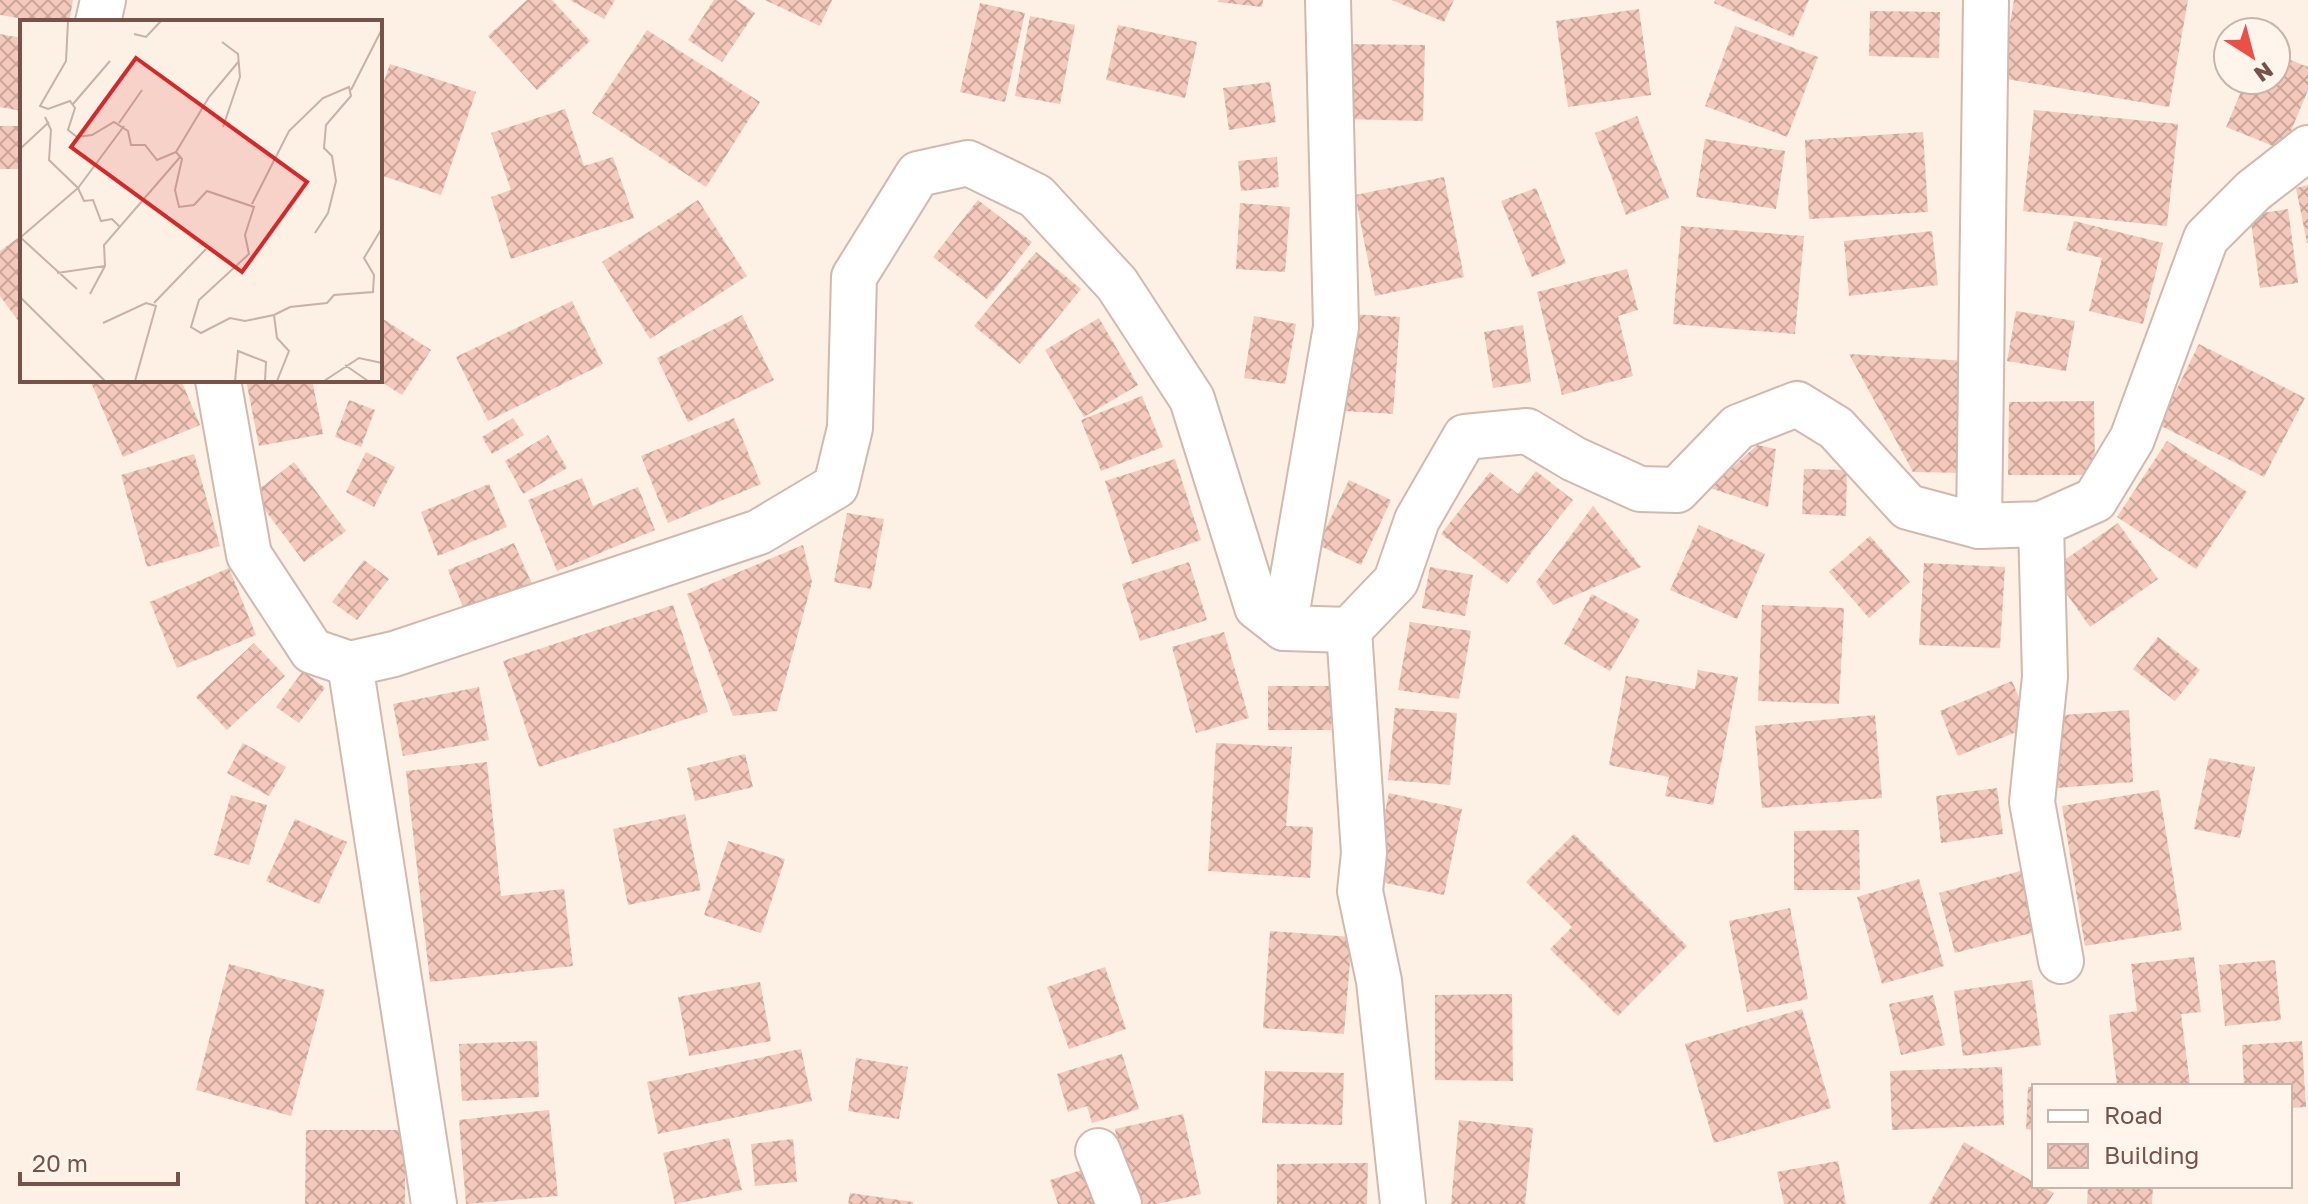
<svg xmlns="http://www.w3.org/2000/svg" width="2308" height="1204" viewBox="0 0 2308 1204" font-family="'Golos Text',sans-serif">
<defs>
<pattern id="building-cross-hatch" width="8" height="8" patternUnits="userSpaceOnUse" patternTransform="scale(2)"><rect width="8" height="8" fill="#f4c9bb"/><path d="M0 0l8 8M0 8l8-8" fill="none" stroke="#caa69a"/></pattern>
</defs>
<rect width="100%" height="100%" fill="#fdf0e5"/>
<!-- building -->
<g fill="url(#building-cross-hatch)">
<polygon points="0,0 73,0 69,22 43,22 0,15"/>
<polygon points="527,0 552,0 590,41 537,90 488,36"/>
<polygon points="570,0 615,0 604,19"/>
<polygon points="714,0 736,0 755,13 722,62 688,40"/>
<polygon points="765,0 832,0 820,26"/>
<polygon points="1219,0 1263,0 1262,7 1218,2"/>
<polygon points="1392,0 1454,0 1444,22"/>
<polygon points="1715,0 1809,0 1793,37 1714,3"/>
<polygon points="2014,0 2188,0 2169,107 2001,78"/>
<polygon points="980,3 1025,13 1005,102 960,92"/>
<polygon points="1639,9 1651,95 1568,107 1556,21"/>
<polygon points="1870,11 1940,12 1939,58 1869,56"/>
<polygon points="1030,16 1075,25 1060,104 1015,96"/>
<polygon points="1118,25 1197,42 1185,98 1106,80"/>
<polygon points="1735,26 1818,57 1787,137 1705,106"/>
<polygon points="647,30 760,102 706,187 592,113"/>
<polygon points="0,34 22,38 22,111 0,107"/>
<polygon points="1344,44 1425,45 1423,121 1342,119"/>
<polygon points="2276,54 2308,67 2308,90 2283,150 2226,127 2246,80 2276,80"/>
<polygon points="390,64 476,92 441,195 380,175 380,92"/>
<polygon points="1270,82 1276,122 1229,130 1223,88"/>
<polygon points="565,109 584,166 613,157 634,218 511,259 491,197 511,190 491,133"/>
<polygon points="2034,110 2178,124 2167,226 2023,211"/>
<polygon points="1637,116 1669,198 1626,215 1595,133"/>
<rect x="0" y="126" width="22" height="43"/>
<polygon points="1923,132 1928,212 1809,219 1805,140"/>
<polygon points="1705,139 1785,151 1776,209 1696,197"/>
<polygon points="1277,157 1279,187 1241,191 1238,161"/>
<polygon points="1444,177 1464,277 1375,296 1355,195"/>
<polygon points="2308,185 2308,243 2307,243 2296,188"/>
<polygon points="1536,188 1566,263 1532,277 1501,201"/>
<polygon points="698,200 747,276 650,339 602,262"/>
<polygon points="978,200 1032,242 987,299 933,257"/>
<polygon points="1240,203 1290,207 1285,272 1236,269"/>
<polygon points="2288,209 2298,283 2260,288 2250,215"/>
<polygon points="2074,221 2163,243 2143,324 2089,311 2102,258 2066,250"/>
<polygon points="1681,226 1804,236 1795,334 1673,324"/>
<polygon points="1932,231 1938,285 1849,296 1844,241"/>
<polygon points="22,235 22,326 0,296 0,251"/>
<polygon points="1036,252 1081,289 1020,364 974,326"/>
<polygon points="1627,269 1638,310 1618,316 1633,376 1562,395 1537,292"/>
<polygon points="572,301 603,364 488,421 456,357"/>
<polygon points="2016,311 2075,321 2066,371 2007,361"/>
<polygon points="1352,314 1400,317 1393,414 1345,411"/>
<polygon points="742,315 774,380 688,422 657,358"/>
<polygon points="1254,316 1296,324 1285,384 1244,378"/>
<polygon points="380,317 431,350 402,395 380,381"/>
<polygon points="1099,318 1138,385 1084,417 1045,350"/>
<polygon points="1523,325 1531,382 1493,388 1484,332"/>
<polygon points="2199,344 2305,398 2264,477 2159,425"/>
<polygon points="1849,354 1967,361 1964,473 1913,472"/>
<polygon points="90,380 181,380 200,425 123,457"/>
<polygon points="246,380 312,380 323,434 259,446"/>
<polygon points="1142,396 1163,447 1101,471 1081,420"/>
<polygon points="349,400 375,410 361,447 335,437"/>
<polygon points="2094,401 2095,475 2008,475 2009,402"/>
<polygon points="513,418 524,435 492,454 482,437"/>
<polygon points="734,418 761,484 668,523 641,456"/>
<polygon points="548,435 567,468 523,494 505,461"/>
<polygon points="2167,441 2247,492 2196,569 2117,517"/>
<polygon points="1757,445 1776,449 1768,507 1710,488"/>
<polygon points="366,452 395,467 374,507 346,492"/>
<polygon points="194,454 220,546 147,567 121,475"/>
<polygon points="1175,459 1201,540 1132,564 1105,481"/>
<polygon points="294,462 346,531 304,562 253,494"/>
<polygon points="1804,469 1847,470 1846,516 1802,514"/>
<polygon points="1536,471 1573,500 1507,584 1441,534 1490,472 1518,494"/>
<polygon points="582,478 593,506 638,487 655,530 557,571 528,500"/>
<polygon points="1349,480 1391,500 1361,565 1318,545"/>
<polygon points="489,484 507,527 438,556 421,512"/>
<polygon points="1593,506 1641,567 1553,605 1536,582"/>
<polygon points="847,513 884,519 871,589 834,582"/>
<polygon points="2118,523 2158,579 2090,627 2050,570"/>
<polygon points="1699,525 1765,554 1737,619 1670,590"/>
<polygon points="1870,536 1910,582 1869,618 1829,572"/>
<polygon points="514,543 532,584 465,612 448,570"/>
<polygon points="803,545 812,582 777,711 733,716 687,594"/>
<polygon points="364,560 389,579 357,620 332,602"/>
<polygon points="1189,562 1207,620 1140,641 1122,584"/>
<polygon points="1924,563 2005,567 2000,648 1919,645"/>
<polygon points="1430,567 1473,575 1465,616 1422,608"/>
<polygon points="229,568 256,635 177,668 150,602"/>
<polygon points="1592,594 1640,620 1610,671 1564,644"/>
<polygon points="673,605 708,712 539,767 503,661"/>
<polygon points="1762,605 1844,608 1839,704 1758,701"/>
<polygon points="1410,622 1471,631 1459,699 1398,690"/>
<polygon points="1224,632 1249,718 1196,733 1172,647"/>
<polygon points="2158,637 2200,670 2175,701 2133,669"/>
<polygon points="254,643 285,676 227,730 196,697"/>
<polygon points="1698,670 1738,677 1713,805 1665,796 1669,777 1609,765 1626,676 1695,689"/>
<polygon points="303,671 325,688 299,723 276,707"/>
<polygon points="2012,681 2031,726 1958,756 1940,711"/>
<rect x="1268" y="686" width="63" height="44"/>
<polygon points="479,687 489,740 403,756 393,704"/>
<polygon points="1395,708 1457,713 1450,785 1388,780"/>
<polygon points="2129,710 2133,782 2056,788 2051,716"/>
<polygon points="1875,715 1882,798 1762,808 1755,726"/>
<polygon points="243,743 286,767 269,796 227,773"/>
<polygon points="1216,743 1292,747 1286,826 1313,827 1310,878 1208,871"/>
<polygon points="745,754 753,787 695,801 687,768"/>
<polygon points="2209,758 2255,767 2240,838 2194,829"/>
<polygon points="487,762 501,896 564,889 573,966 430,982 406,771"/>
<polygon points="1997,788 2003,834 1941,843 1936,796"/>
<polygon points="2159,790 2182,930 2085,946 2062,806"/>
<polygon points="1389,793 1462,809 1444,895 1371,880"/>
<polygon points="231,795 267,805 249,865 214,855"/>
<polygon points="685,814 701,890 628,905 613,829"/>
<polygon points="295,819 347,842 319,904 266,881"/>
<polygon points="1859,830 1860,890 1794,890 1794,831"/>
<polygon points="1574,834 1687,946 1618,1016 1550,949 1572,927 1526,882"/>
<polygon points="728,841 785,859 761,933 704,915"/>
<polygon points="2024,870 2039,931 1955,953 1939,893"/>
<polygon points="1919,879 1944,966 1882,984 1857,897"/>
<polygon points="1790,908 1808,999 1747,1012 1729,921"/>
<polygon points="1270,931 1352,937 1344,1034 1263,1028"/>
<polygon points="2194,957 2201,1012 2181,1014 2190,1085 2117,1086 2109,1015 2137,1011 2131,964"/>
<polygon points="2275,960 2281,1020 2225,1026 2219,965"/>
<polygon points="229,964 325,990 291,1116 196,1090"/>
<polygon points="1105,967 1126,1029 1069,1049 1047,987"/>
<polygon points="2032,980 2041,1045 1963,1056 1954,991"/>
<polygon points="760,982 771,1041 689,1056 678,997"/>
<polygon points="1512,994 1513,1081 1435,1080 1435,995"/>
<polygon points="1933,995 1945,1045 1901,1055 1889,1004"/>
<polygon points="1802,1009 1831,1108 1714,1143 1685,1044"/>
<polygon points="537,1041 539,1097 462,1101 459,1044"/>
<polygon points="2302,1041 2306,1107 2290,1108 2290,1086 2244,1086 2242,1045"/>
<polygon points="801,1049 812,1101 658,1134 647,1082"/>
<polygon points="1122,1054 1139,1109 1092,1123 1087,1106 1068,1112 1057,1074"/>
<polygon points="856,1058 908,1067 899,1119 848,1111"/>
<polygon points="2002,1067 2004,1125 1892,1130 1890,1071"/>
<polygon points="1265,1071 1344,1073 1342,1125 1262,1123"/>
<polygon points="2028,1087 2034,1087 2034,1130 2026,1129"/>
<polygon points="549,1110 558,1196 466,1204 459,1120"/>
<polygon points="1183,1114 1201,1194 1157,1204 1131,1204 1115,1129"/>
<polygon points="1459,1120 1533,1128 1525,1204 1451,1204"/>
<polygon points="306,1130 405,1130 405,1204 305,1204"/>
<polygon points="729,1138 742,1190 675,1204 663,1153"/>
<polygon points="793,1139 797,1182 755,1186 751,1144"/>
<polygon points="1964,1142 2034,1182 2034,1186 2041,1186 2054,1193 2047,1204 1929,1204"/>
<polygon points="1838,1161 1846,1204 1784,1204 1777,1172"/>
<polygon points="1368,1163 1367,1204 1277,1204 1277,1164"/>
<polygon points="1088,1168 1099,1204 1058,1204 1050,1180"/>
<polygon points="2088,1186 2153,1186 2152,1204 2087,1204"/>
<polygon points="850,1193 913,1202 913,1204 848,1204"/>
</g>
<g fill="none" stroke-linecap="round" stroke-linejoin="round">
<defs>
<g id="minor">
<polyline points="98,22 103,0"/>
<polyline points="218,380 249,555 312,651 350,664 394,654 759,532 836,486 850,428 854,277 918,174 968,163 1036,196 1117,284 1192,399 1257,607 1284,628 1349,630 1396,581 1417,520 1465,437 1527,431 1574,459 1640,489 1677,490 1738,427 1797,404 1836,428 1908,507 1979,526 2041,524 2095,500 2132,439 2206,238 2253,191 2308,148"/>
<polyline points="2041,524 2045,677 2032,802 2061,961"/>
<polyline points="1979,526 1986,0"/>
<polyline points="1284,628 1336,327 1328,0"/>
<polyline points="1349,630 1364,853 1360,891 1379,981 1403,1204"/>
<polyline points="350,664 434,1204"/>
<polyline points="1098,1151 1119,1204"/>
</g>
</defs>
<!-- minor casing -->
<use href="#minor" stroke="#d2b8ad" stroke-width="48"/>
<!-- minor -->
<use href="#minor" stroke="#fff" stroke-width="44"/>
</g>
<!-- overview -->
<g transform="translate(20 20)">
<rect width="362" height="362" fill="#fdf0e5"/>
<path fill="none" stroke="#c8b1a7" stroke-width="2" d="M48,1L46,41L20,86L28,89L50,81L55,88L48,110L57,117L72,115L94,102L108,111L111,125H125L137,140L156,132L162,139L155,170L159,187L174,185L187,171L234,187L225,215L229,234L179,280L171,307L181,313L210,298L225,301L254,295L257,318L269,331L257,361M114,14L126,17L141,1M202,22L218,34L220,57L203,107M0,44V71M331,70L361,11M53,84L90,41M99,103L122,70M0,129L29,102M156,132L189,77L219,41M232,184L269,111L303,78L329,67L331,76L306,105L304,128L312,136L316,161L308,193L295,213M100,207L92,199L81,201L73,180L64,181L58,168L104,106M0,217L57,269M1,217L58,168L29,140L31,110L25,97M37,253L85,246L84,225L161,136M70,274L85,246M0,277L85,361M134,283L186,229M254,295L270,287L307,283L314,275L353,272L354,255L344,238L362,208M83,303L126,283L136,286L115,361M325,345L348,361M215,361L218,331L246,342L245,361M304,361L339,338L362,343"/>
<path fill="#d62828" fill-opacity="0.15" stroke="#d62828" stroke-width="4" d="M116,38L287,162L222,252L51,127Z"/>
<rect width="362" height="362" fill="none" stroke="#785249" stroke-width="4"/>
</g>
<!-- legend -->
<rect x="2032" y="1084" width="260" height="104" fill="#fff5ec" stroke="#c9b4ab" stroke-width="2"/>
<rect x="2048" y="1110" width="40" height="12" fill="#ffffff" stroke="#c9b4ab" stroke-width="2"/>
<text x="2104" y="1124" font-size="24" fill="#785249">Road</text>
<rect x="2048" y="1144" width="40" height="24" fill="url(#building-cross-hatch)" stroke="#c9b4ab" stroke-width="2"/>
<text x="2104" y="1164" font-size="24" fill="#785249">Building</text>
<!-- north arrow -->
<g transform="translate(2252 56) rotate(144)"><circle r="38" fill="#fff5ec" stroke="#c9b4ab" stroke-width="2"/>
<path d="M0-6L14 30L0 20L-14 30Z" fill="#ec4f45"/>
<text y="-12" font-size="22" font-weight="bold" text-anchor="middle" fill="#785249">N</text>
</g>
<!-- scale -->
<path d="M20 1172v12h158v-12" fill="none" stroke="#785249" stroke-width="4"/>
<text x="32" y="1172" font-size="24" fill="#785249" stroke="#fff5ec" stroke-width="6" paint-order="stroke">20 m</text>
</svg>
